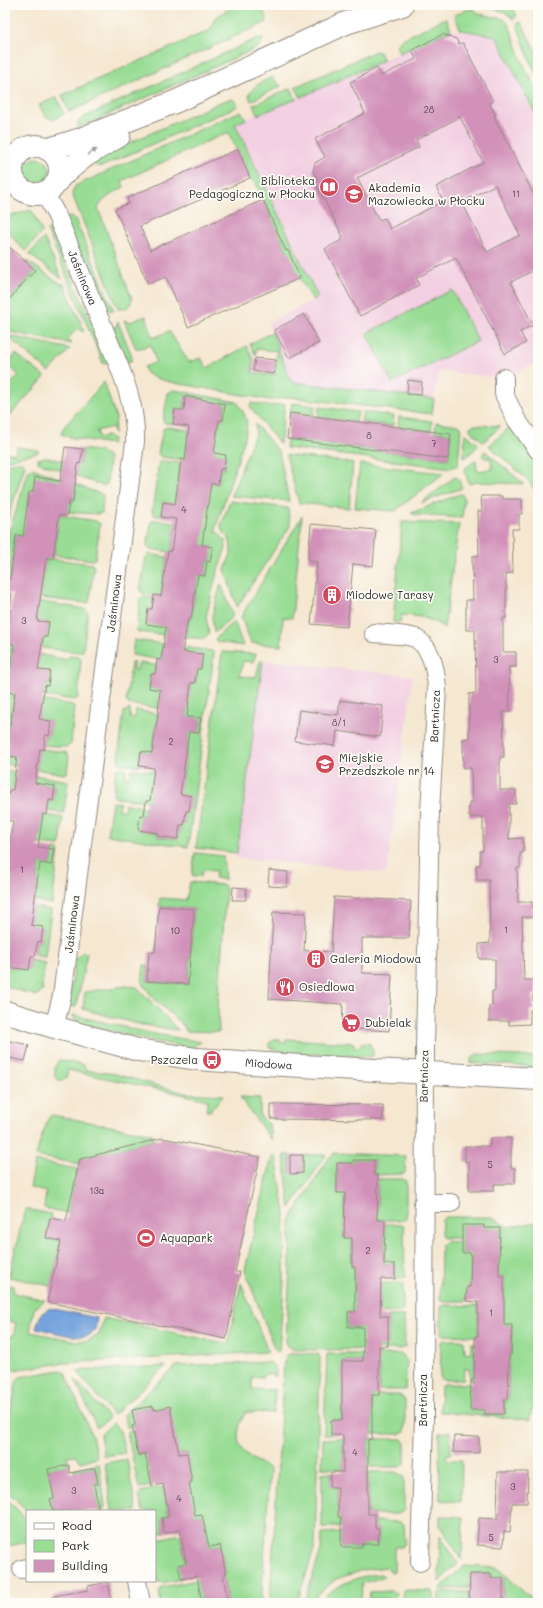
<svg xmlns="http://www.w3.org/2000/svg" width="543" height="1608" viewBox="0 0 543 1608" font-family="Mali,sans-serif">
<rect width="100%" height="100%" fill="#fdfcf7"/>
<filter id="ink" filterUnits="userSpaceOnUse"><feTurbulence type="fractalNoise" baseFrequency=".025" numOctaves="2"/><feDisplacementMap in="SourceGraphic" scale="8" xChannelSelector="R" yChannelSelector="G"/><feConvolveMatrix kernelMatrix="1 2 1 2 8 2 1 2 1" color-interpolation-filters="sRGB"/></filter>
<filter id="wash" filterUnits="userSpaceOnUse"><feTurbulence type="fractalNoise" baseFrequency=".012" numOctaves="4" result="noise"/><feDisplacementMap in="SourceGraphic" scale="16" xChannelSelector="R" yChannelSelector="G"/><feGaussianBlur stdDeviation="0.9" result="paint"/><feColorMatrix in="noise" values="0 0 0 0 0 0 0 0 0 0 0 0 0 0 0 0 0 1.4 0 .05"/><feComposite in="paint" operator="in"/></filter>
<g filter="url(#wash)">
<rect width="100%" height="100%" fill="#f5e7d0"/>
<!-- built -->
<g fill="#f2cfe1">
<polygon points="451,30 496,36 538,119 538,362 508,377 504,378 439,371 434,399 291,382 268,323 318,297 235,124"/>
<polygon points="263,660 413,676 387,873 236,858"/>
</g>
<!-- green -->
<g fill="#99dd95" stroke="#628460">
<polygon points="235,5 259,5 266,16 267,22 69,112 62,95 210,30 215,18"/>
<path d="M483,5H511L517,16L513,19C505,9 494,10 483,5Z"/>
<polygon points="472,8 479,14 504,19 509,25 522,61 538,92 538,119 496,36 461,30 454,15"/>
<polygon points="446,18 451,30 400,53 397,46 402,39"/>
<polygon points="521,22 538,56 538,77 530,61 517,24"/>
<polygon points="258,38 262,38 263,40 259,47 78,128 78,122 82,118"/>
<polygon points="376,51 379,52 384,60 301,97 295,87"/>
<path d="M272,77L281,86L251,101L249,95C254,85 262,82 272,77Z"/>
<polygon points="291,88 296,99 258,115 253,105"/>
<polygon points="57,97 64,114 53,120 45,116 39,105"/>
<path d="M231,99L236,101L238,106L103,166C97,167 94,166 91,160L223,101Z"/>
<path d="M241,111L246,119L235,124L318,297L313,300L300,279L257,186L250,178L228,132L122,181L124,187C114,193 104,197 98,208L132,299L130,305L124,309H118L72,194L75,186Z"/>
<circle cx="37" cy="171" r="13"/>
<polygon points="31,210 32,211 42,232 25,251 5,229 5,217"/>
<polygon points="70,217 75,219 114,311 105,309 101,304 64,219"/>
<polygon points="50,228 109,363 105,364 103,363 47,230"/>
<polygon points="44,238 62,279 29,254"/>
<polygon points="27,261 61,284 64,284 84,330 82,332 78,328 67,340 72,344 5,331 5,301 7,302 35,271 26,262"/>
<polygon points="452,290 478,341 392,383 367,333"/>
<polygon points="146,316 153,338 169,331 189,362 201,358 207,368 247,346 253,359 252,373 275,375 277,351 256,349 256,356 250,344 272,332 291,382 434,399 432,414 289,397 271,400 170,382 153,377 146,373 144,367 156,362 151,345 136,349 124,320 130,322"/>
<polygon points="118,322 132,356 131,361 127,362 114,333 115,328"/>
<polygon points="6,335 70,349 49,372"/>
<polygon points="16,354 45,377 5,421 5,391 19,375 7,364"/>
<polygon points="104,382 116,418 114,434 112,427 97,431 99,438 107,436 113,439 112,444 73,438 61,434 63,428"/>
<path d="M174,390L237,402C246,416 249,420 245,437L216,527V531L224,539L226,547L215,580L206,617L209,634L204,639L138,632L137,630L140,599L142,597L154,598L152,609L166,627L165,630L186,633L188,619H191L198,575L205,576L207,561L210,562L212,547L194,544L211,483L218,484L220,469H224L225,455L207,452L214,434H217L219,420H223L225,404L205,401V399L186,396L183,411L175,410L173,424L165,423L163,421L168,393Z"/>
<polygon points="251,403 269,406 285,404 280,444 250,407"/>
<polygon points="292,403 315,406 313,416 290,413"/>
<polygon points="319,407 358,412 356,422 318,417"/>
<polygon points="363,412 394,416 393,426 361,422"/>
<polygon points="399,417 432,421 431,431 398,427"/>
<polygon points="436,422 458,425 461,427 458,465 451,468 286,448 287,439 448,459 451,434 435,432"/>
<polygon points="255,424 279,452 289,501 231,496 256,432"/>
<polygon points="474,425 499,426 501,426 483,442 470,430 470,427"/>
<polygon points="511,426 530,453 538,468 538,495 528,480 489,446"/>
<polygon points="167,427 189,430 185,460 161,457 158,454 163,429"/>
<polygon points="465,433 479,445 464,459"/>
<polygon points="17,447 38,450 38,452 5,461 5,452 15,454"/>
<polygon points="83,449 102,452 109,458 107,484 103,486 38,462 38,459 45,457 80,464"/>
<polygon points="485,451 524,484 478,482 469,484 464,469 476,460 477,471 493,469 490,458 485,458 482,455"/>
<polygon points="286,455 353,463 349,508 299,503"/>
<polygon points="163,461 180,463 175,504 163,502 161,517 154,515 152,512 159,462"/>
<polygon points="18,462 22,462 25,465 5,528 5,464"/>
<polygon points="360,464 444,473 395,511 355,508"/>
<polygon points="32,468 103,495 102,513 98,514 68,512 69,502 73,502 75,486 56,484 33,492 23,536 16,535 10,579 5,579 5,545 29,470"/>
<polygon points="455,477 458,478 462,488 421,503"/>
<polygon points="460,494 463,495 464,499 462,518 416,515 411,513"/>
<polygon points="230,501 288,508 290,526 237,607 225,570 231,554 231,547 229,538 222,531 221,526"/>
<polygon points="59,515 96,521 100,524 95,559 92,560 54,555"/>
<polygon points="302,516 292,618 283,617 281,646 251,643 241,617"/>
<polygon points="153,520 176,522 171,552 149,549 147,547 151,522"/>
<path d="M402,522L459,524L444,628C431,617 417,616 401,615V622H393Z"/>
<polygon points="149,554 167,557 161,596 144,594 140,591 146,557"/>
<polygon points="46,558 92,564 94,567 89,602 86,603 40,598"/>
<polygon points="221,584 233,616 214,633 212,616"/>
<polygon points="36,601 85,609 88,612 83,651 79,652 42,648 43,637 47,637 49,622 29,620"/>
<polygon points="234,621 243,646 217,642 215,639"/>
<polygon points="134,640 212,651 214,653 188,847 107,835 112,802 120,803 119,810 124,810 125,804 145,807 144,816 140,815 139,830 158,833 158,837 178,839 180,825 184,825 186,811 189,811 190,796 172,793 183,776 189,732 199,733 201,719 182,716 187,713 191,683 195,683 197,669 201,669 203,655 184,652 184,648 163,646 161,660 132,655"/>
<polygon points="5,643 18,644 17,648 13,648 9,677 5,676"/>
<polygon points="222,652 256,654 253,662 243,661 240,676 256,677 260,661 263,660 237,853 196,848"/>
<polygon points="37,654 68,660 69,656 80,657 81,660 78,698 75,700 43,696 44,685 48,686 50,672 30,669"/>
<polygon points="134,662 133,669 137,670 139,663 156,665 155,674 151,674 149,688 169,691 162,709 128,704 126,701 131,663"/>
<polygon points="5,692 19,694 19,697 14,697 10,726 6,726 5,732"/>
<polygon points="39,700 72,705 74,708 71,744 67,747 44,745 46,735 49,735 51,721 32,718"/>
<polygon points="130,709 130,718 135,718 136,710 158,714 152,753 141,751 139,766 120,764 118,759 124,712"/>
<polygon points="40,749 66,752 69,756 67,773 64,774 5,764 5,756 18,757"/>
<polygon points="121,768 126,768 125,777 130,777 131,769 154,771 150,801 116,798 113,795 116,769"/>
<polygon points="5,770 68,781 64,813 47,811 49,800 53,801 55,786 35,783 13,790 7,805 5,804"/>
<polygon points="43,814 63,818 60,846 38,844"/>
<polygon points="54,849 59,850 52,904 35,901 40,863 51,865"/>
<polygon points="195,853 223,856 225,880 215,878 216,871 202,870 201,877 192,875"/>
<polygon points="190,882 224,885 226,889 218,1006 219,1032 186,1031 184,1026 153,998 142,982 144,965 148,965 147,981 188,984 194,909 159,906 160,898 186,900"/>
<polygon points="30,906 51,910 45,957 35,956 37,941 41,942 23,924"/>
<polygon points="83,952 87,953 76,1007 69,1006 75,959"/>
<polygon points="31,960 45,963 42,987 43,990 36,996 5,986 5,962 9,963 9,967 29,970"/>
<polygon points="126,986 137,987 178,1030 138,1024 83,1009 85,992"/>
<polygon points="72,1015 154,1034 201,1042 191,1048 149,1040 86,1024 76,1020"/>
<polygon points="274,1039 280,1039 280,1043 286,1043 286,1039 354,1043 354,1047 360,1047 361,1043 370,1044 373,1050 373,1057 280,1052 269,1047 269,1043"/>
<polygon points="477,1054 538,1057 538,1067 471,1063 471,1059"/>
<path d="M59,1060L84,1065L86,1070L115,1074L185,1093L224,1095L210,1111H206L208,1100L68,1070L66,1079C61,1081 59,1081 55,1077V1067Z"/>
<polygon points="240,1097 260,1098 260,1117 269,1124 271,1140"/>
<polygon points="52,1115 152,1134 154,1140 80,1159 79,1164 36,1156 41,1138 49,1117"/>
<polygon points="335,1153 406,1156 405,1173 403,1174 374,1175 374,1160 354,1160 353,1163 337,1163 337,1193 345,1193 344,1238 352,1238 352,1267 355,1267 355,1312 348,1312 348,1327 368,1327 388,1346 388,1316 404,1316 405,1347 400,1349 295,1350 287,1346 286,1342 290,1269 290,1220 329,1158"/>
<polygon points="276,1155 285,1214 284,1282 279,1351 277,1352 275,1350 245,1270 272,1157"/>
<polygon points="284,1155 290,1155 290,1173 303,1173 303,1155 326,1155 290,1208"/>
<polygon points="35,1161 77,1169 68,1213 44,1208 46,1192 30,1188"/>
<polygon points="378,1179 403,1179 406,1181 406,1218 404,1220 377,1220"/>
<polygon points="25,1209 51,1214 46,1238 61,1241 51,1286 9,1277"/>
<polygon points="445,1217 492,1217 508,1227 538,1222 538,1410 531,1410 530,1420 440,1412 441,1386 443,1384 470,1384 470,1410 484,1410 484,1414 504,1414 505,1399 508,1399 509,1355 511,1354 512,1325 500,1325 504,1320 504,1276 491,1276 499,1257 500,1228 484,1228 483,1225 462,1225 462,1238 443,1238 441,1235 442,1220"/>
<polygon points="385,1224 402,1224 404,1226 405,1277 402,1279 395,1279 395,1264 384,1264"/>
<polygon points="462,1241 462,1253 474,1253 474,1257 471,1257 470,1287 467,1287 466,1301 443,1301 440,1299 441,1245 445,1242"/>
<polygon points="241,1283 268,1352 63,1363 5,1371 5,1336 13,1337 16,1323 5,1320 5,1304 7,1302 6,1295 9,1285 14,1286 13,1293 45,1300 34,1309 30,1332 77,1341 87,1341 99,1335 104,1318 228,1344"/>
<polygon points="381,1283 399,1283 403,1284 403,1309 400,1312 380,1313"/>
<polygon points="445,1305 478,1306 478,1336 443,1335 441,1333 441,1307"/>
<polygon points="444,1340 464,1340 465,1353 471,1352 471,1343 475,1343 474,1380 471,1380 469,1369 464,1369 463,1380 443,1380 440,1377 441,1342"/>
<polygon points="292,1353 318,1354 320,1357 315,1546 297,1603 270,1603 284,1362 286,1356"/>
<polygon points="327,1354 402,1354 407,1361 405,1390 379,1390 379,1365 363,1365 363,1361 342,1361 342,1420 332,1420 331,1435 324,1435"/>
<path d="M269,1362C275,1366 276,1369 276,1376L273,1377V1374H264L263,1377H252V1389L275,1390L273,1413L246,1412C239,1423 234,1439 243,1451C249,1458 262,1464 270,1469L261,1603H228L223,1575L226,1574L220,1545L205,1548L208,1543L202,1514L190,1516L189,1482H192L187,1453L170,1456V1407L154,1410L153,1406L133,1410L135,1425L126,1428L124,1415L176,1366Z"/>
<polygon points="166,1366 113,1415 77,1371"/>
<polygon points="61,1370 65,1372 92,1436 97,1458 80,1462 75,1455 67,1456 69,1465 49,1469 54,1498 50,1499 53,1511 27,1511 5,1489 5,1440 17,1380 20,1377"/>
<polygon points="76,1380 109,1418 97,1428 75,1380"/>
<polygon points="372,1395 400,1395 405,1400 405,1432 400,1434 372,1434"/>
<polygon points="113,1423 120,1431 125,1453 104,1456 100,1435"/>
<polygon points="133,1431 138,1455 154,1452 153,1471 149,1472 152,1486 139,1488 127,1432"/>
<polygon points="450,1432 451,1454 446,1455 447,1460 462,1460 461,1502 440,1500 439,1433"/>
<polygon points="343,1438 343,1469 322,1468 323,1439"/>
<polygon points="368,1439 402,1439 405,1443 405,1464 400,1467 368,1467"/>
<polygon points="127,1459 136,1511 112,1511 105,1463"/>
<polygon points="99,1464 105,1506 103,1511 99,1511 94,1485 98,1484 95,1468 74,1472 73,1469"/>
<polygon points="331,1472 331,1487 338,1487 338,1516 341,1517 341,1527 322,1527 322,1473"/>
<polygon points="368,1472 395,1472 404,1476 404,1511 398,1514 368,1514"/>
<polygon points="163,1487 169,1516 162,1518 164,1533 155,1534 155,1511 143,1511 139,1496 141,1492"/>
<polygon points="5,1497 27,1520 27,1542 5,1547"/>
<polygon points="440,1516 463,1517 462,1560 440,1526"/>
<polygon points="375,1521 400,1522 404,1524 405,1543 402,1547 394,1547 394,1572 391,1573 387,1567 363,1570 336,1579 307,1603 304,1603 321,1550 322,1533 341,1532 341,1547 362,1547 362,1544 378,1543 379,1529 375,1528"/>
<polygon points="180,1534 186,1563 179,1565 181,1579 162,1583 158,1581 155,1567 155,1540"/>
<polygon points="440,1536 458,1563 439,1582"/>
<polygon points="464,1566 497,1568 537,1603 503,1603 503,1578 491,1578 491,1574 470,1574 469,1588 439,1589"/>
<path d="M381,1574L384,1577L362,1583L361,1603H328L326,1595C345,1581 358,1576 381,1574Z"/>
<polygon points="198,1580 202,1603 161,1603 159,1591 162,1587"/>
<polygon points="403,1590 433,1591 433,1603 403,1603"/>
<polygon points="391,1591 396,1593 395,1603 387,1603 387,1599 369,1599 370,1592"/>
<polygon points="441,1592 469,1592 469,1603 439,1603 439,1593"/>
</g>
<!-- water -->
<path fill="#75a3dd" stroke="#506784" d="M50,1308L97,1318C96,1324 96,1332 90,1335C81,1341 47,1330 36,1328L41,1314Z"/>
<g id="blocks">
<!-- building -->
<g fill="#d191b9" fill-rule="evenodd">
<path d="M443,34L456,39L459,44L463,43L493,101L489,103L496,115L494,116L538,203V268L511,282L533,325L520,332L526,343L505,354L456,258L416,278L419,285L360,316L325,249L342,240L341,238L343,237L315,182L318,180L313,171L315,163L325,157L315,139L365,113L350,82L377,68L381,76L416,59L412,50ZM460,117L483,162L436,187L443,201L390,229L385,218L379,220L357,178L419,147L416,140ZM495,185L520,235L487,252L462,202Z"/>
<polygon points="238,149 250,178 140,226 150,250 263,200 286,251 288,250 300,278 188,327 166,277 148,284 115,209 129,203 127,198"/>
<polygon points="5,243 35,270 5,304"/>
<polygon points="304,314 319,343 289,358 274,330"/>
<polygon points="255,358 276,360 274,374 253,371"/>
<polygon points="408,380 422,382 421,395 407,394"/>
<polygon points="185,396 225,404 223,420 219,420 214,453 226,455 224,469 220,469 218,484 211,483 202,545 213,547 210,562 207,561 205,576 198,575 191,619 188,619 183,648 184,652 203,654 201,669 197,669 195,683 191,683 187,717 201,718 199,733 189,732 180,794 191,796 189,811 186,811 184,825 180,825 178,839 158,836 158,833 138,830 140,815 144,816 146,801 150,801 154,768 139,766 141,751 152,753 158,714 160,690 149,688 151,674 155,674 157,659 161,660 166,627 146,624 148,609 152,609 154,595 161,596 168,551 171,552 176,519 161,517 163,502 175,504 181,459 185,460 189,427 173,424 175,409 184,411"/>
<polygon points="290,413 451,434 448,459 287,439"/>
<polygon points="65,447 83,449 80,464 78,463 73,502 69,502 67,516 59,515 53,559 46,558 37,621 49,622 47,637 43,637 38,670 50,671 48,686 45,685 39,719 51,721 49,736 45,735 44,750 40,749 35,783 55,786 53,801 49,800 47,815 43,814 38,847 54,849 51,865 40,863 31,925 43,927 41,942 38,941 35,956 31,956 29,970 8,967 9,963 5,962 5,876 13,821 5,820 5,804 7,805 9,790 13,790 17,757 5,756 6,725 10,726 15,693 5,692 5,676 9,677 14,644 5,643 5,628 8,628 12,594 5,593 5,579 10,579 16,535 23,536 29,492 33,492 35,477 60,481"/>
<polygon points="481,496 502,496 502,499 522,499 522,514 519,514 519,529 512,529 513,573 506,574 506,618 503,618 503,652 516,652 516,667 509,667 510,712 503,712 504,757 500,757 500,790 516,790 516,804 509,804 509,839 523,838 523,853 520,853 520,868 517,868 518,902 533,902 533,917 522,917 524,980 536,980 536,995 533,995 533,1010 530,1010 530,1024 509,1025 509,1021 489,1021 489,1006 492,1006 492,991 495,991 495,959 479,959 479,944 490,943 489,880 477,880 476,865 480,865 480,851 483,851 483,817 469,817 469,802 472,802 471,768 463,768 463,739 469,738 469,694 476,693 475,630 466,630 466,600 473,600 472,556 479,556 478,511 482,511"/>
<polygon points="311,524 376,530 373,566 353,564 347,627 311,624 317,562 308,561"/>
<polygon points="340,700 383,706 380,737 337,731 335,746 295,741 299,710 338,715"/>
<polygon points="269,870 288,872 287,887 268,886"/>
<polygon points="233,887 246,888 246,900 232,900"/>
<polygon points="334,897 411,901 409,938 362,938 362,973 392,974 389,1031 342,1028 343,1004 269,999 273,912 306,913 304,950 331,952"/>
<polygon points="159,906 194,909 188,984 147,981 149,952 155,952"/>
<polygon points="5,1040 29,1045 25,1061 5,1057"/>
<polygon points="271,1104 383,1105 383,1120 271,1119"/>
<polygon points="162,1138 260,1157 235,1272 240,1272 226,1339 47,1302 61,1241 46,1238 50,1218 66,1221 80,1159"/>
<polygon points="490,1138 511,1138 511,1168 515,1168 515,1184 494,1184 494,1191 469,1191 469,1162 465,1162 465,1146 490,1146"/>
<polygon points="290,1155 303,1155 303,1173 290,1174"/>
<polygon points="353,1160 374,1160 374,1175 378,1175 377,1220 385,1220 384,1264 395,1264 395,1279 381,1279 380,1316 388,1316 388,1346 379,1346 379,1395 372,1395 372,1439 368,1439 368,1514 375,1514 375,1528 379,1528 378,1544 362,1544 362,1547 341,1547 341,1517 338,1517 338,1487 330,1487 331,1472 343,1472 343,1435 331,1435 331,1420 342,1420 342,1361 363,1361 363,1327 348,1327 348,1312 355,1312 355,1267 352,1267 352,1238 344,1238 345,1193 337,1193 337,1163 353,1163"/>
<polygon points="462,1225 484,1225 484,1228 500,1228 499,1276 504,1276 504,1325 512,1325 511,1355 509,1355 508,1399 504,1399 504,1414 484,1414 484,1410 470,1410 471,1380 474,1380 475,1336 478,1336 478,1302 466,1301 467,1287 470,1287 471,1253 462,1253"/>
<polygon points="153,1406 154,1410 170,1406 179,1454 187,1453 192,1482 189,1482 195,1515 202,1514 209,1547 220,1545 226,1574 223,1575 228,1603 202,1603 197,1576 181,1579 178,1565 186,1563 180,1530 164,1533 162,1518 169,1516 163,1484 152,1486 145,1453 138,1455 132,1426 135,1425 132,1410"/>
<polygon points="454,1436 479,1437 479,1453 453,1452"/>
<polygon points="69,1465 70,1473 95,1468 98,1484 94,1484 99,1511 53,1511 50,1499 54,1498 48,1469"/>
<polygon points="498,1472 528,1472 527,1503 512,1503 510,1532 504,1531 503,1547 477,1545 479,1518 497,1519"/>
<polygon points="470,1574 491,1574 491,1578 503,1578 503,1603 469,1603"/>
<polygon points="108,1582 112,1603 54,1603 53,1596 88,1590 88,1586"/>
</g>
</g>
</g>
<g filter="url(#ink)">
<use href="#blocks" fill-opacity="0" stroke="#90897e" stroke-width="1"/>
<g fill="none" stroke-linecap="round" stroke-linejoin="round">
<defs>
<g id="street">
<path id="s1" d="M45,194L57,216L119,366C129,391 136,415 135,442L62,996L54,1027"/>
<polyline points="504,378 504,394 516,419 538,450"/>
<path d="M374,633C383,634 409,635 415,638C432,647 436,671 437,689L430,811L425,1047L424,1418L420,1562"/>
<polyline points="423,1203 451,1203"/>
<polyline points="22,1569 27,1568"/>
<polyline points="137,1581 141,1603"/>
</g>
<g id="secondary">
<circle cx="36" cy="170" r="24"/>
<polyline points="49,149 78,140 177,101 346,23 402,5"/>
<polyline points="61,176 85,156 119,136"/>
<path id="s2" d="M5,1012L54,1027L138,1050L197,1059L266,1064L538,1079"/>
</g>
</defs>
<!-- street casing -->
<use href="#street" stroke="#90897e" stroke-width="20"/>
<!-- secondary casing -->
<use href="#secondary" stroke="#90897e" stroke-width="24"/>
<!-- street -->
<use href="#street" stroke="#fff" stroke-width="18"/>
<!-- secondary -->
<use href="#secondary" stroke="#fff" stroke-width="22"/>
</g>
<!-- one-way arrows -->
<defs><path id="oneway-solid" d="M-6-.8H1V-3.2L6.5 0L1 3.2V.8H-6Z"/></defs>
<use fill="#a0a0a0" href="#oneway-solid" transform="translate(92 152) rotate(-30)"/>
</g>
<!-- icons -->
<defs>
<symbol id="library-disc" viewBox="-11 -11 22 22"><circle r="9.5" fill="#d1495b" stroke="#fdfcf7"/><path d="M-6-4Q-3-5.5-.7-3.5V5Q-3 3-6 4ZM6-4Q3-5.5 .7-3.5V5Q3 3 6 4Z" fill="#fff"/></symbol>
<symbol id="university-disc" viewBox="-11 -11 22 22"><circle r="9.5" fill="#d1495b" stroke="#fdfcf7"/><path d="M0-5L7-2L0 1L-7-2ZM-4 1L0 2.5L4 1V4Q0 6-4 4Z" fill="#fff"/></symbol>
<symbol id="building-disc" viewBox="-11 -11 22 22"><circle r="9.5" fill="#d1495b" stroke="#fdfcf7"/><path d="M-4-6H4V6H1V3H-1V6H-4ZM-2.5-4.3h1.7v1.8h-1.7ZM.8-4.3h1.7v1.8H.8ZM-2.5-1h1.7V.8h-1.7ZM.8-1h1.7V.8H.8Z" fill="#fff"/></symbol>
<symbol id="school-disc" viewBox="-11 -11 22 22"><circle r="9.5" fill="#d1495b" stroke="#fdfcf7"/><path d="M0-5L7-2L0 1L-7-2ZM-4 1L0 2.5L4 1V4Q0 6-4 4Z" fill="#fff"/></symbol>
<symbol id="restaurant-disc" viewBox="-11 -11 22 22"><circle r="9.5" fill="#d1495b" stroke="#fdfcf7"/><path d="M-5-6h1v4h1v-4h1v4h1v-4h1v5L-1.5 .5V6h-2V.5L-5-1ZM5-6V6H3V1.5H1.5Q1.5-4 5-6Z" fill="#fff"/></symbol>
<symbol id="supermarket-disc" viewBox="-11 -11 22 22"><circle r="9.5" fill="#d1495b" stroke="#fdfcf7"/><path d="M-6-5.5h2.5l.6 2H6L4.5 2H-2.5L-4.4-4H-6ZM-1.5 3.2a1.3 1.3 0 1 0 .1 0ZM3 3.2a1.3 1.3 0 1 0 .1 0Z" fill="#fff"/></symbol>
<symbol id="bus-disc" viewBox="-11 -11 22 22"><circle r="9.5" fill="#d1495b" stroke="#fdfcf7"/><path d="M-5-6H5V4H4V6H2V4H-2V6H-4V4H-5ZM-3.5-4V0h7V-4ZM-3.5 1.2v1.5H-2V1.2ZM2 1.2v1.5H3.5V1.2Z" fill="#fff"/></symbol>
<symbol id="stadium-disc" viewBox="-11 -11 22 22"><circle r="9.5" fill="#d1495b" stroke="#fdfcf7"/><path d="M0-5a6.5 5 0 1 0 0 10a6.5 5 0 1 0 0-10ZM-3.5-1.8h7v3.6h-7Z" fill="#fff"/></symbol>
</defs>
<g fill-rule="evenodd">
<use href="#library-disc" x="318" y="176" width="22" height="22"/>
<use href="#university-disc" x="343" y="183" width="22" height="22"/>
<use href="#building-disc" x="321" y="584" width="22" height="22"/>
<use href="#school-disc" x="314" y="753" width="22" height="22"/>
<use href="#building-disc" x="305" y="948" width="22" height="22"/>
<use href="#restaurant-disc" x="274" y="976" width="22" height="22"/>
<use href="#supermarket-disc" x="340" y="1012" width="22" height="22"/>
<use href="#bus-disc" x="201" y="1049" width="22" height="22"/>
<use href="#stadium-disc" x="135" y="1227" width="22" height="22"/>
</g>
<g text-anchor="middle" stroke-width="3.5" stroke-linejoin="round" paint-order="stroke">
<!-- number labels -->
<g font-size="9" fill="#54444e">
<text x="429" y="113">28</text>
<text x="516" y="197">11</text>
<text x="369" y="439">8</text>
<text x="434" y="447">7</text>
<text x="184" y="513">4</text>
<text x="24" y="624">3</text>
<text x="496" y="663">3</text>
<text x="339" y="726">8/1</text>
<text x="171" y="745">2</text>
<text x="22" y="873">1</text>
<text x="506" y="933">1</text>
<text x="175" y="934">10</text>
<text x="490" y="1168">5</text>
<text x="97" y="1194">13a</text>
<text x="368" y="1254">2</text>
<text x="491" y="1316">1</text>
<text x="355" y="1456">4</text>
<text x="513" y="1490">3</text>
<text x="74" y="1494">3</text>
<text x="179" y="1502">4</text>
<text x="491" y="1541">5</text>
</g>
<!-- poi labels -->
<g font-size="11" fill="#2b2b2b" stroke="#fdfcf7" text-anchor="start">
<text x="315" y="185" text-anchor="end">Biblioteka<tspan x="315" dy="13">Pedagogiczna w Płocku</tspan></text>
<text x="368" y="192">Akademia<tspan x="368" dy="13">Mazowiecka w Płocku</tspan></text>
<text x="346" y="599">Miodowe Tarasy</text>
<text x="339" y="762">Miejskie<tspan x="339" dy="13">Przedszkole nr 14</tspan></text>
<text x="330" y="963">Galeria Miodowa</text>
<text x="299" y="991">Osiedlowa</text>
<text x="365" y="1027">Dubielak</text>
<text x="198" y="1064" text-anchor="end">Pszczela</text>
<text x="160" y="1242">Aquapark</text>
</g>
<!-- street labels -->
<g font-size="11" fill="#2b2b2b" stroke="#fdfcf7">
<text dy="4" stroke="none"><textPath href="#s1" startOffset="92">Jaśminowa</textPath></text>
<text transform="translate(114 603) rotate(-83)" y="4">Jaśminowa</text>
<text transform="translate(435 716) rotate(-88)" y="4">Bartnicza</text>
<text transform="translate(72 924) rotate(-83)" y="4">Jaśminowa</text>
<text dy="4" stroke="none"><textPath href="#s2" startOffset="270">Miodowa</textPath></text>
<text transform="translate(424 1076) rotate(-89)" y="4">Bartnicza</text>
<text transform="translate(423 1400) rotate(-90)" y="4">Bartnicza</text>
</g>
</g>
<!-- margin -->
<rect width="543" height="1608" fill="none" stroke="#fdfcf7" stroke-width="20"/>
<!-- legend -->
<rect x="26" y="1510" width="130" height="72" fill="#fdfcf7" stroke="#a9a8a5"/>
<rect x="34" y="1523" width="20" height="6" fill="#ffffff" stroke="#a9a8a5"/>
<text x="62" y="1530" font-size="12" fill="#2b2b2b">Road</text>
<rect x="34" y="1540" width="20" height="12" fill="#99dd95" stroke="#a9a8a5"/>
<text x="62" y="1550" font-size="12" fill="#2b2b2b">Park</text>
<rect x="34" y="1560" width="20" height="12" fill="#d191b9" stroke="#a9a8a5"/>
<text x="62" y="1570" font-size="12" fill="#2b2b2b">Building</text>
</svg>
